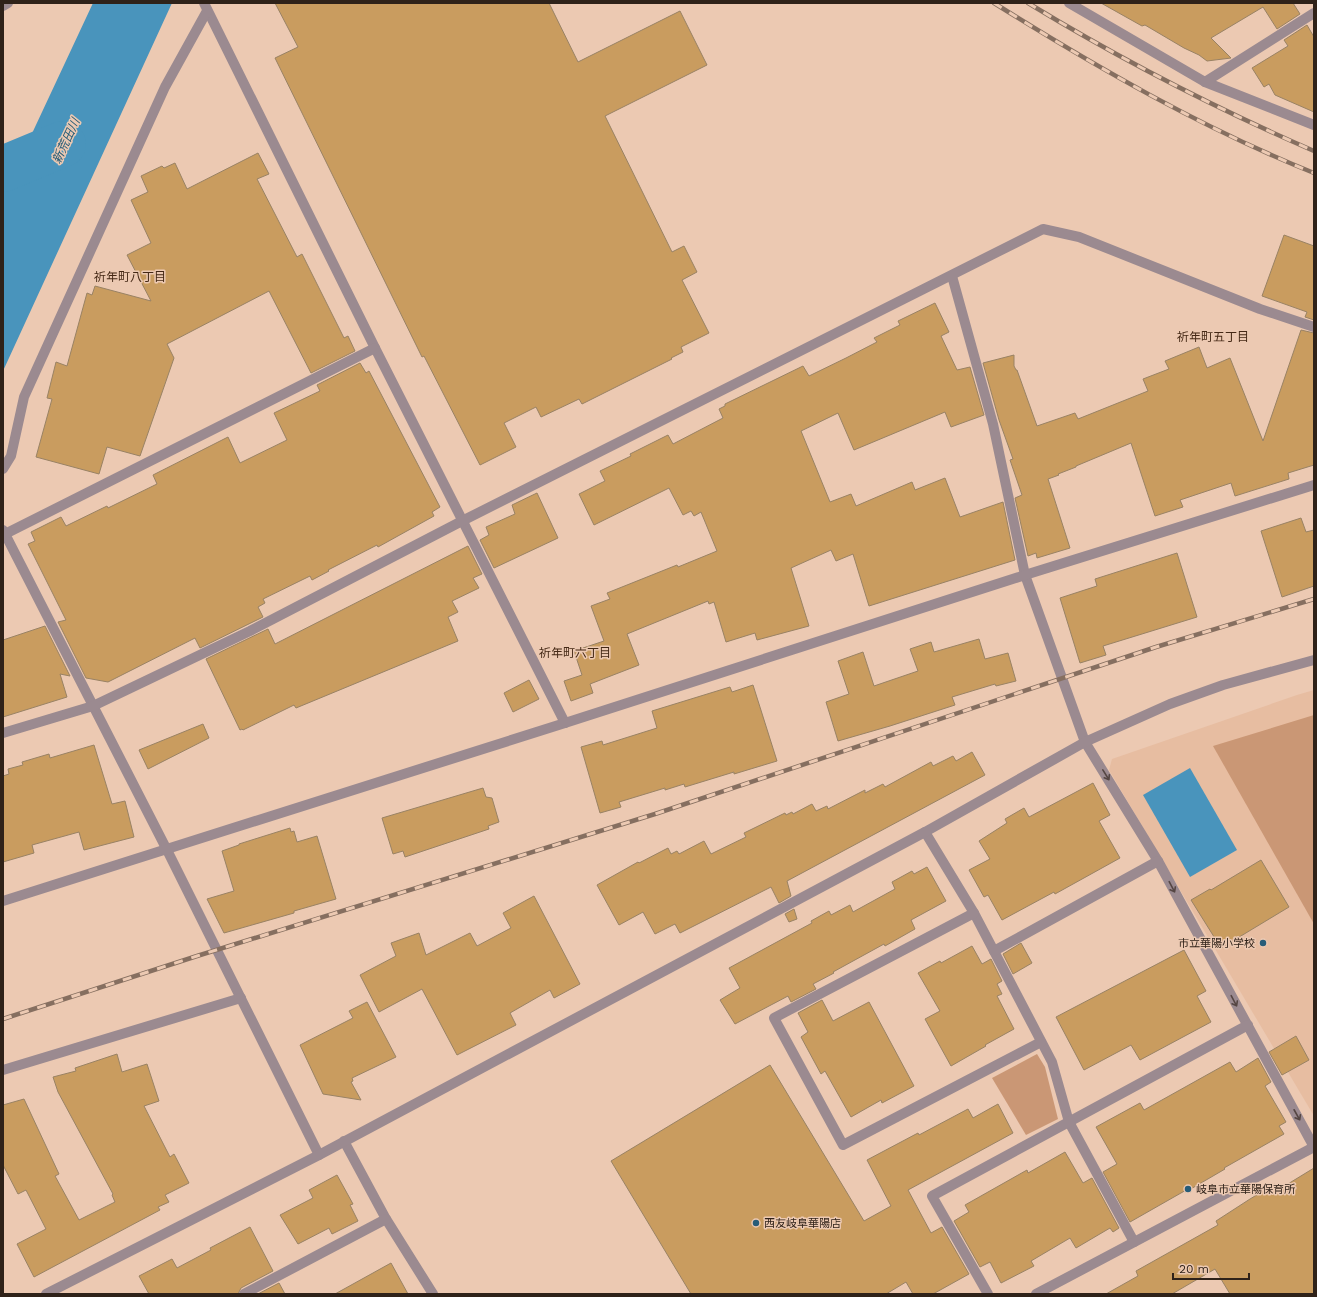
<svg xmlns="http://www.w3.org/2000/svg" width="1317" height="1297" viewBox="0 0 1317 1297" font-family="'Work Sans','Noto Sans JP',sans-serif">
<rect width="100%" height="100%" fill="#ecc9b2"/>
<!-- built -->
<polygon fill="#e7bda1" points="1314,690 1314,1116 1109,770 1112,759 1297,695"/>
<!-- green -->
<g fill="#ca9775">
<polygon points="1314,715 1314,924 1213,746"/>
<polygon points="1037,1054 1045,1067 1058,1119 1026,1135 992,1078"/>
</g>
<!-- water -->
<g fill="#4994bc">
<polygon points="93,3 172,3 3,371 3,184 12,154 28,142"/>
<polygon points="1190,768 1237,850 1190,877 1143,795"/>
</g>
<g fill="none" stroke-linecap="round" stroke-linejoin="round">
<!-- river -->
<polyline stroke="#4994bc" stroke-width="46" points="3,169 63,144"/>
</g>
<!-- building -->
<g fill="#c99c5f" stroke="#998264">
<polygon points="275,3 549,3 578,62 680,11 707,65 605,116 672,252 684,246 697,272 682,280 709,333 681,347 683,352 671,358 672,359 582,404 579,399 541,417 536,407 504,423 516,447 480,465 424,356 422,357 275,58 298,47"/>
<polygon points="1101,3 1293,3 1300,14 1277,29 1263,7 1211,38 1231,58 1207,61 1199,55 1184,48 1145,25 1142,26"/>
<polygon points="1307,25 1314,37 1314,112 1275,95 1269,84 1264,87 1252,68 1288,46 1284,40"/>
<polygon points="258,153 269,174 257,179 297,257 302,254 344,338 348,336 355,351 311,373 269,291 167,344 174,358 140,456 107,447 99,474 36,457 52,399 47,398 56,362 67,366 87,293 92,295 95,286 151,301 127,255 151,243 131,200 148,192 141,176 162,166 164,168 175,163 187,189"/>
<polygon points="1284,235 1314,246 1314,320 1305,317 1307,312 1262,296"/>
<polygon points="935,303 949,332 941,336 957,370 970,367 984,415 951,427 945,412 854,450 838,413 801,431 830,502 851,494 856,506 912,482 915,490 945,478 960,517 1003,502 1015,560 869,606 853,554 836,561 831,550 791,568 809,626 757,640 755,633 726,642 714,602 709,604 708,601 627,634 639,665 590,684 593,693 571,701 564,681 582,675 574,651 604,641 591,606 610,599 607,593 677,565 678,567 717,551 701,512 694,516 691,511 683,515 669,488 594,525 579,494 605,481 600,471 631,456 630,454 668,435 673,444 723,418 719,409 725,406 725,404 803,366 809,376 846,358 877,342 874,338 900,325 898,321"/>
<polygon points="1301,330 1314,333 1314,465 1288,473 1289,479 1235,496 1231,483 1180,500 1183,507 1155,516 1131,443 1076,466 1076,467 1058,474 1059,475 1048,479 1070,548 1037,558 1036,553 1028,556 1015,498 1022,495 1010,460 1013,459 999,420 983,363 1014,355 1014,366 1016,370 1017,370 1037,426 1075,413 1078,419 1148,391 1143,379 1169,369 1165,361 1199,347 1207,368 1230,358 1263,441"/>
<polygon points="360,363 366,373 369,371 440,507 432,512 434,516 378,547 377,545 328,570 329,571 312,580 310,576 263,599 265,603 258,607 263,617 200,648 195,638 108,682 86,678 58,622 66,620 28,544 35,541 31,532 61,517 66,526 107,506 108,508 157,484 153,475 228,437 240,463 287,440 274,413 320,391 317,385"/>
<polygon points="537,493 558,538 494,568 480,540 489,535 486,527 515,514 512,505"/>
<polygon points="1301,518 1306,532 1314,530 1314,586 1282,597 1261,531"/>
<polygon points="468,546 482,574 473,578 479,588 452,601 458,612 448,617 458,641 296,708 294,705 243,730 242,729 240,730 206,659 268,629 275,644"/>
<polygon points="1177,553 1197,617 1103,646 1106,655 1080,663 1060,598 1097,586 1095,579"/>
<polygon points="45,626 70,676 60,674 67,697 3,717 3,640"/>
<polygon points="979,639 985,659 1008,653 1016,681 996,686 995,684 952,697 955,705 890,726 838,741 826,702 849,694 838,661 863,652 874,686 918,671 910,649 931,642 934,652"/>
<polygon points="529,680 539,699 513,712 504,693"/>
<polygon points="753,685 777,761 734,774 734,772 685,787 684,784 665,790 665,788 619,802 621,807 600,813 581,747 602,741 603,745 657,728 652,711 730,687 732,692"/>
<polygon points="203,724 209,738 148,769 139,750"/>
<polygon points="94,745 112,804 125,801 134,837 84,850 79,832 32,845 34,853 3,862 3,776 9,774 8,769 23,765 22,762 49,754 50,758"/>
<polygon points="972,752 985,775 787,881 791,896 779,903 771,887 680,933 675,924 655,934 643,912 619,925 597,885 638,862 639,863 668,848 671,854 677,851 679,854 704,841 711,854 746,837 744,833 785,813 786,815 792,812 793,814 812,804 816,811 827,806 828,809 865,790 865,793 883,784 885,787 931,762 933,766 953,756 956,761"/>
<polygon points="1093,783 1110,815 1099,821 1120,858 1055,894 1054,892 1002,920 988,895 984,897 969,870 990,859 979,841 1007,823 1005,819 1024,808 1029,817"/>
<polygon points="483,788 486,797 492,798 499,822 488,826 489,829 405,857 403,851 393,854 382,818"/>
<polygon points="290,828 291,832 294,831 297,842 317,836 336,899 294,911 294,913 224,933 207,899 234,891 222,851 239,845 239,844"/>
<polygon points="1261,860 1289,907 1221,948 1191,900 1210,889 1211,890"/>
<polygon points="927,867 946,901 911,920 915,929 885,946 884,944 833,972 834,973 813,984 816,989 791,1002 788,996 735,1024 720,1000 740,988 729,968 812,923 811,921 829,911 831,915 850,905 853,912 895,889 892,882 912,871 914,874"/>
<polygon points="534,896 580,984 554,998 550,990 510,1013 516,1025 457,1055 422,989 379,1012 360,975 396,956 391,943 419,933 426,955 470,933 477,946 511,928 503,913"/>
<polygon points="794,909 797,919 789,922 785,914"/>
<polygon points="1021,943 1032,963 1013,974 1003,954"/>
<polygon points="972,946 982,964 991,959 1002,981 997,984 1002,994 997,996 1014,1029 985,1045 986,1046 951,1066 925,1019 940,1011 918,973 940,961 941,963"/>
<polygon points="1184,950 1206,991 1197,996 1211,1022 1140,1060 1131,1045 1084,1070 1056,1017"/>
<polygon points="822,1000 833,1021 869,1002 914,1086 882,1103 881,1100 851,1117 825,1071 821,1074 801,1037 808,1032 798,1013"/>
<polygon points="367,1002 396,1057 352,1078 353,1081 351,1082 361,1100 323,1094 300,1045 353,1018 349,1011"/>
<polygon points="1296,1036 1309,1060 1282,1075 1269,1052"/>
<polygon points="117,1054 122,1072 147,1064 159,1101 144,1106 170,1157 174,1154 189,1183 165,1195 169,1202 158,1207 160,1210 34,1277 17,1244 46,1229 26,1190 18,1194 3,1165 3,1105 24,1099 59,1174 55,1176 79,1220 115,1202 112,1195 113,1194 58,1092 53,1077 76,1071 75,1068"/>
<polygon points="1258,1058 1271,1082 1265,1086 1286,1122 1279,1126 1284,1134 1224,1168 1225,1169 1189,1190 1188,1189 1130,1222 1103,1172 1117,1164 1096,1127 1140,1103 1144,1110 1230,1062 1236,1072"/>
<polygon points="770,1065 864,1221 891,1206 867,1160 918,1133 919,1135 968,1109 973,1118 998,1104 1013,1133 908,1190 931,1233 942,1227 969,1274 933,1294 913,1294 906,1282 886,1294 691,1294 611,1161"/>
<polygon points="1065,1152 1083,1183 1092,1178 1119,1228 1113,1232 1110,1228 1076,1248 1070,1238 1031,1261 1034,1266 1001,1283 990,1262 980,1267 954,1221 969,1212 965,1205 1027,1170 1028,1173"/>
<polygon points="1314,1168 1314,1294 1230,1294 1215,1269 1172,1294 1106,1294 1138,1276 1136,1271 1218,1225 1216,1221 1250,1199 1275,1184 1278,1190"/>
<polygon points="337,1175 353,1204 350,1205 358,1221 332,1234 329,1228 298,1244 280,1215 313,1198 309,1190"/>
<polygon points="250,1227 273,1271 241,1288 238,1294 149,1294 139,1276 172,1259 177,1268 211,1250 210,1248"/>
<polygon points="391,1263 408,1294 335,1294"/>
<polygon points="279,1283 285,1294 258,1294"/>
</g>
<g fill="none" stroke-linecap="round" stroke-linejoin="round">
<!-- minor -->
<g stroke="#9b8a90" stroke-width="10">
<polyline points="204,3 375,348 565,723"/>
<polyline points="1069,3 1205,82 1314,125"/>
<polyline points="3,6 8,3"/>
<polyline points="1205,82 1314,13"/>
<polyline points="952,276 993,424 1025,575 1085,742 1158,861 1314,1147"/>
<polyline points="3,469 11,456 24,397 165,87 207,11"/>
<polyline points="3,530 167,850 319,1155"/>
<polyline points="5,534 375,348"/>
<polyline points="3,733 93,706 250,631 464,520 1043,229 1079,237 1260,309 1314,327"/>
<polyline points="925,832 974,913 1052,1062 1069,1122 1134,1242"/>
<polyline points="3,901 565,723 1025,575 1314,485"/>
<polyline points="974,913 774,1018 843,1145 1041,1042"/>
<polyline points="994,951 1158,861"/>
<polyline points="3,1070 241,998"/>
<polyline points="344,1141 386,1219 433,1294"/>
<polyline points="46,1294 319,1155 925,832 1085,742 1170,704 1223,685 1314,660"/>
<polyline points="244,1294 386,1219"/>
<polyline points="988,1294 932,1196 1248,1025"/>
<polyline points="1036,1294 1314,1147"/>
</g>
<defs>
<g id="rail">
<path d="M994,3C1096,67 1202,128 1314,173"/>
<path d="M1028,3C1120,59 1215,108 1314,151"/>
<polyline points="3,1019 197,956 655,814 1156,647 1314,599"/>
</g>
</defs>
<!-- rail casing -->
<use href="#rail" stroke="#866f60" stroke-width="4.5"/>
<!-- rail -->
<use href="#rail" stroke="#ecc9b2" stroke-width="3" stroke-dasharray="9" stroke-linecap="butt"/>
</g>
<!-- one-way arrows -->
<defs><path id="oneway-shaft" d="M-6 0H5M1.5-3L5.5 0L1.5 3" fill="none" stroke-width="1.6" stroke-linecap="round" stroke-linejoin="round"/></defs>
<g stroke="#554643">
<use href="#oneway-shaft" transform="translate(1106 775) rotate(58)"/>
<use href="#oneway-shaft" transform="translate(1172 887) rotate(62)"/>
<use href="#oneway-shaft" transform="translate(1234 1001) rotate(62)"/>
<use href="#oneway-shaft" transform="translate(1297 1115) rotate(61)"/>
</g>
<!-- markers -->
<g fill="#275c78" stroke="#ecc9b2" stroke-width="1.5">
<circle cx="1263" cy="943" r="4"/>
<circle cx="1188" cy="1189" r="4"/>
<circle cx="756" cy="1223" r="4"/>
</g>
<g text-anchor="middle" stroke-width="3" stroke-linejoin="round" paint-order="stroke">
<!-- poi labels -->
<g font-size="11" fill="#2f2219" stroke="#ecc9b2" text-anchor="start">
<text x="1255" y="947" text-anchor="end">市立華陽小学校</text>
<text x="1196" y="1193">岐阜市立華陽保育所</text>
<text x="764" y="1227">西友岐阜華陽店</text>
</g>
<!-- water labels -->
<g font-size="12" font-style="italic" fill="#215a77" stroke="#ecc9b2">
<text transform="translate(66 141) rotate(-65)" y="4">新荒田川</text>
</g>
<!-- neighbourhood labels -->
<g font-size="12" fill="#442815" stroke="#ecc9b2">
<text x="130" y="281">祈年町八丁目</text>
<text x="1213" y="341">祈年町五丁目</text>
<text x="575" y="657">祈年町六丁目</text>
</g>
</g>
<!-- border -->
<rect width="1317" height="1297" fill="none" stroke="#2f2219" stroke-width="8"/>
<!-- scale -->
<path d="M1173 1273v6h76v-6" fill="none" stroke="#2f2219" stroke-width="2"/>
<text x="1179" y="1273" font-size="12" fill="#2f2219" stroke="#ecc9b2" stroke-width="3" paint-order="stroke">20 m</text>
</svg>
